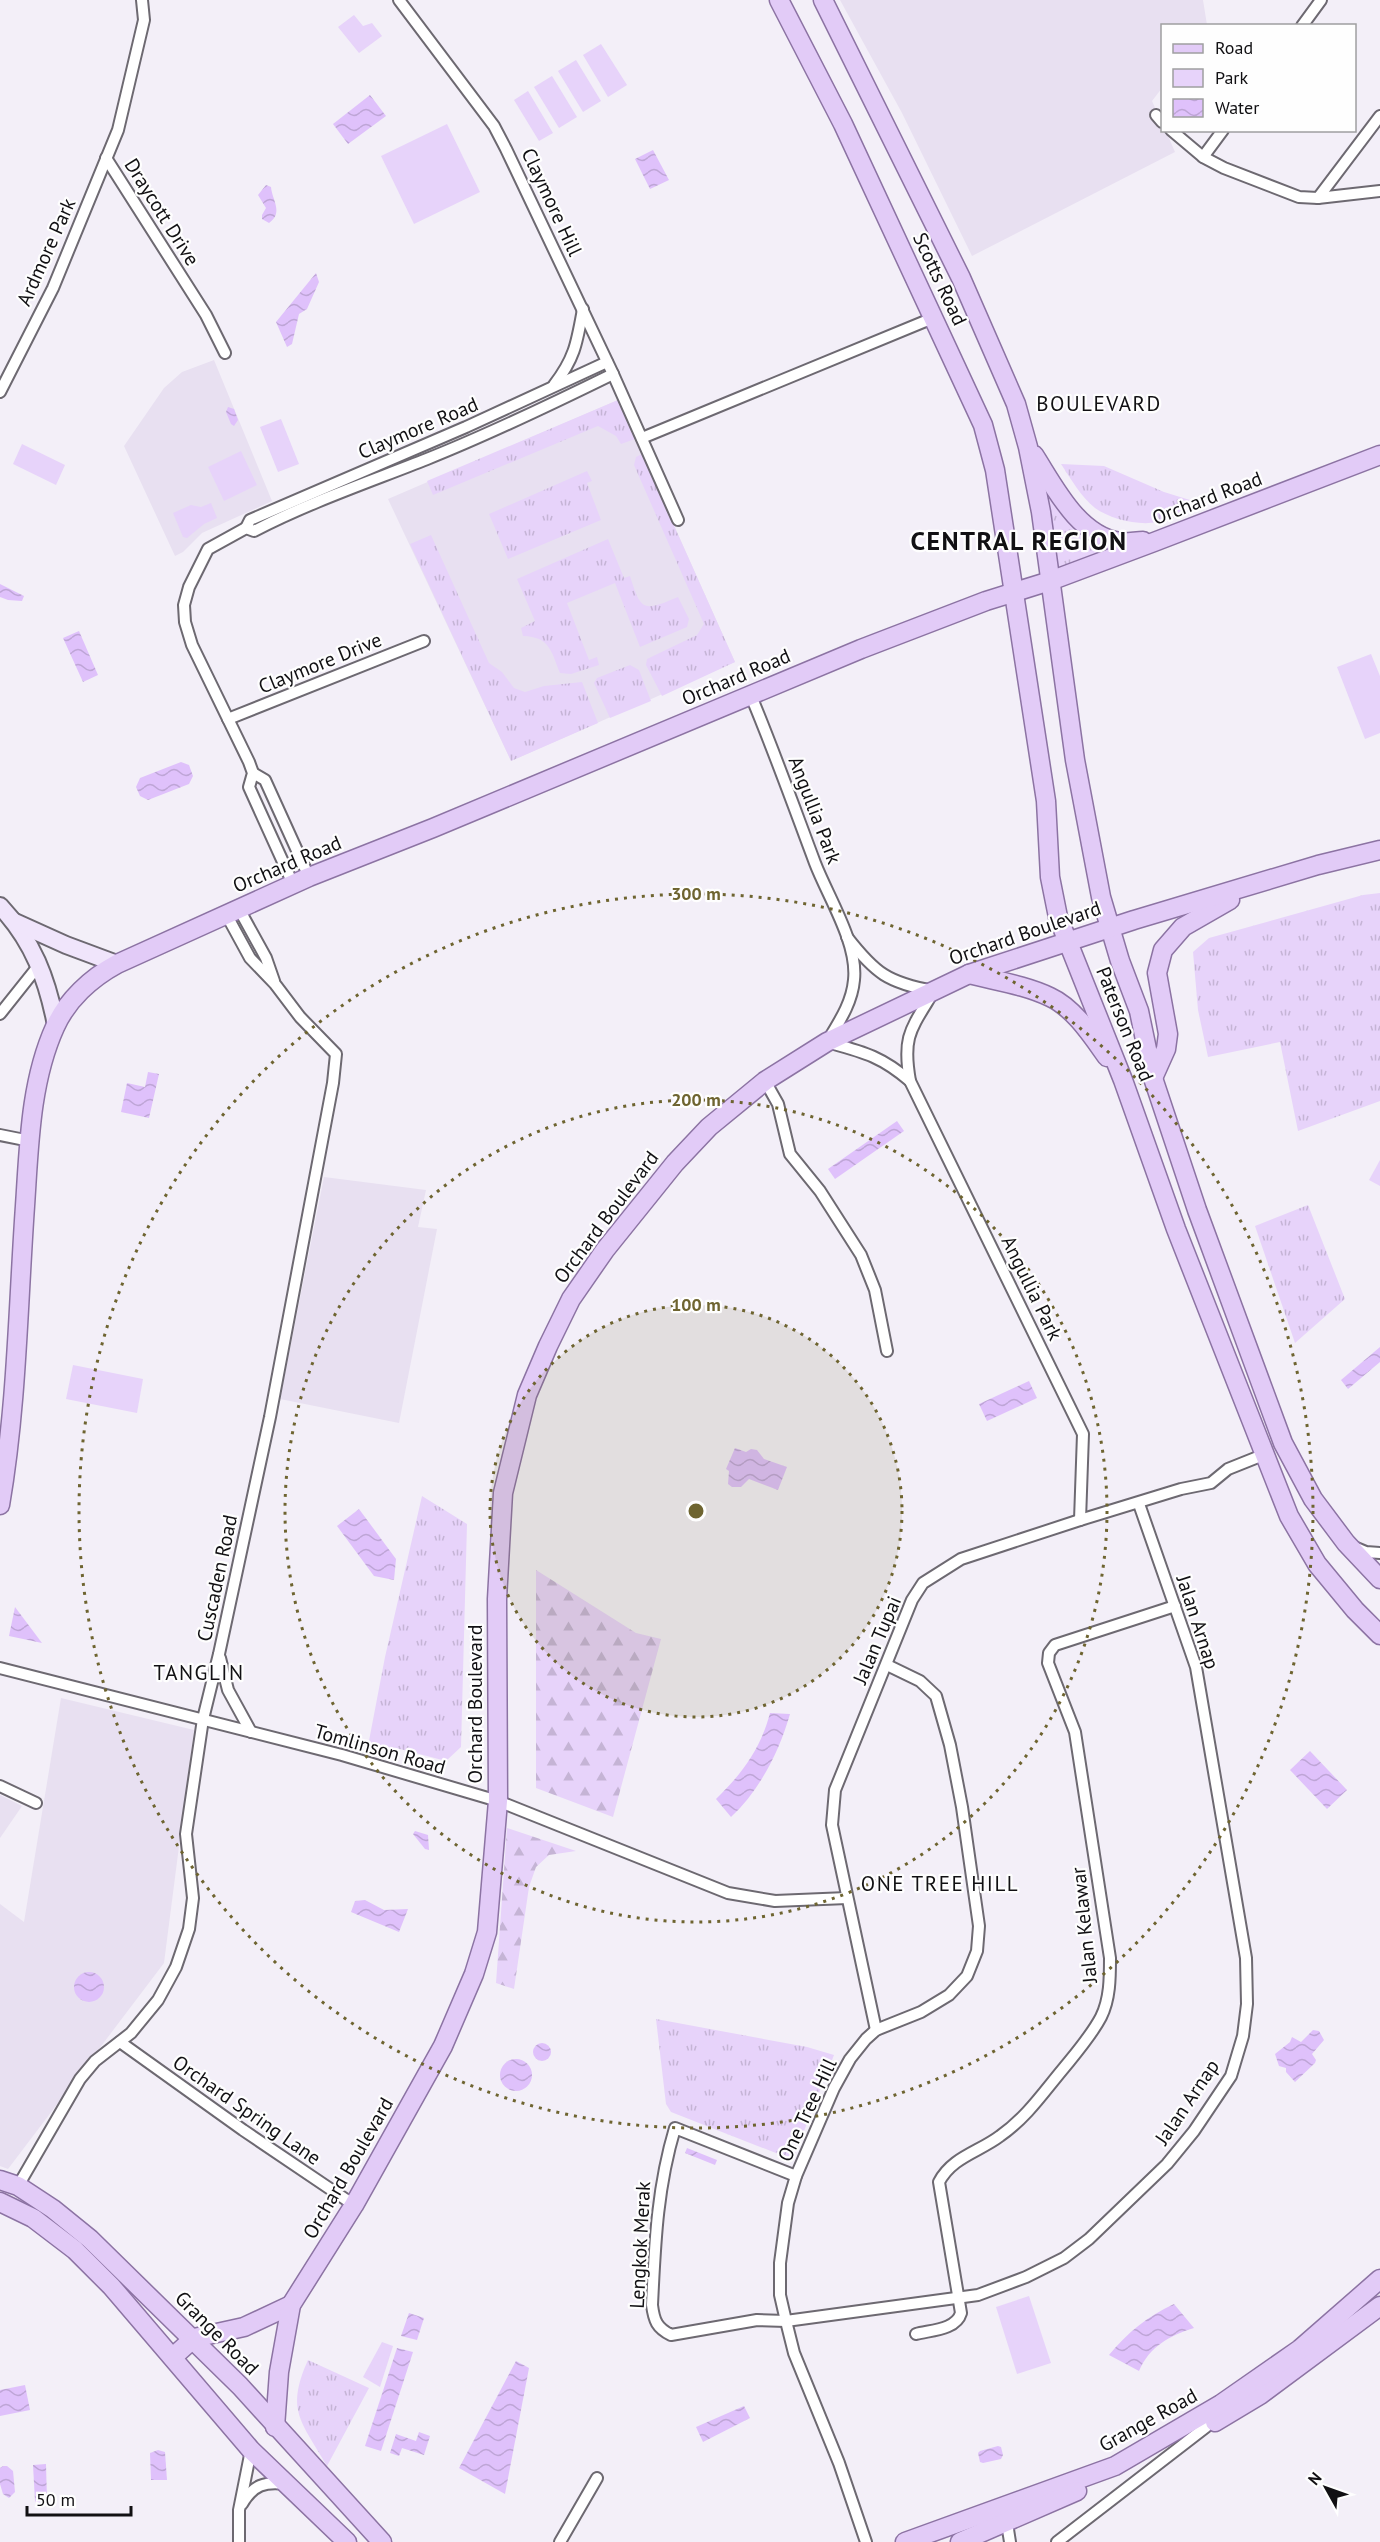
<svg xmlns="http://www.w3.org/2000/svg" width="1380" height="2542" viewBox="0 0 1380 2542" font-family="'PT Sans',sans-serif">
<defs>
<pattern id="grass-tufts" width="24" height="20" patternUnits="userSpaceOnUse" patternTransform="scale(1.5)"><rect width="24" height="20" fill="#e7d3fa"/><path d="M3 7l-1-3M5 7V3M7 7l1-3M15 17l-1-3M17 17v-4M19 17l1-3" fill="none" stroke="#c5b4d5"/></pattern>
<pattern id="forest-firs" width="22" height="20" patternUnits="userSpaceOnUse" patternTransform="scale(1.5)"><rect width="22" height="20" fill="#e7d3fa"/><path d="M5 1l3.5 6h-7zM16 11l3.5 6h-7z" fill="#c5b4d5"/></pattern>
<pattern id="water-waves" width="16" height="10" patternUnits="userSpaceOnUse" patternTransform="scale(1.5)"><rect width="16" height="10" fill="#dfc1fb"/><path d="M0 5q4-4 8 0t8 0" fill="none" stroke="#bea5d6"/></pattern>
</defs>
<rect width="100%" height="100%" fill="#f3eff8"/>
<!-- built -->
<g fill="#e8e0f1">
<polygon points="840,0 1203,0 1207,25 1162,26 1162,88 1152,101 1162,123 1162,130 1166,131 1175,152 972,256 902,113"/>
<polygon points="214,360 272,501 202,533 183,552 175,556 124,446 164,388 182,372"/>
<polygon points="618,400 735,662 511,761 388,499"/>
<polygon points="324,1177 426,1190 418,1227 437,1229 399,1423 280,1399"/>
<polygon points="61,1698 194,1730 164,1963 8,2169 0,2166 0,1904 24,1922"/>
<polygon points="0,1795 22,1806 0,1838"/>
</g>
<!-- grass -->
<g fill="url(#grass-tufts)">
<polygon points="618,400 635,439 621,444 616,436 598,426 433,495 427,481"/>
<polygon points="1028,447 1089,528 1160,540 1050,581"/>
<polygon points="642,454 735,662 662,696 646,665 647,659 697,635 704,624 634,465 636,457"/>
<path d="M1061,464L1104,466L1164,492L1206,505C1190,511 1173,519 1157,522C1139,526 1110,519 1095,508C1081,497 1071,479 1061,464Z"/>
<polygon points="587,471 592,481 587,483 601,520 508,559 489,514"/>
<polygon points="431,535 489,663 502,672 514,688 525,692 544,686 582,682 598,723 511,761 410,544"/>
<path d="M608,539L624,578L630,576C641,611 643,612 678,597L689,619L687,627L640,647L615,583L567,603L589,660L597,657L599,665L571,674L560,673C551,651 550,637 523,636L521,628L535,621L517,579Z"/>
<polygon points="630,665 639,670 651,701 610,718 594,683 597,678"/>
<polygon points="1380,893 1380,1101 1298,1131 1280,1042 1208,1057 1198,1010 1193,952 1209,938 1363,895"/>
<polygon points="1308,1205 1345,1299 1295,1343 1255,1226"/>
<polygon points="422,1496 467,1524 461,1747 446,1761 400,1749 368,1746 385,1657"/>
<polygon points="656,2019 807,2047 834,2055 795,2154 786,2157 671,2112 666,2104"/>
<path d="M308,2360L369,2388L327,2466C302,2422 285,2411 308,2360Z"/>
</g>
<!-- forest -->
<g fill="url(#forest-firs)">
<polygon points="536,1570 636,1633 661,1639 613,1817 536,1788"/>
<polygon points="507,1828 576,1851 549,1855 536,1867 529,1887 514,1989 496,1983"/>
</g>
<!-- park -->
<g fill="#e7d3fa">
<polygon points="354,15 363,26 372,23 382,36 359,53 338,27"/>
<polygon points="601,44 627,85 608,97 583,55"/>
<polygon points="576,60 601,101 583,112 558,71"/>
<polygon points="552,76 577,117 559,128 534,87"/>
<polygon points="528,91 553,133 539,141 514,100"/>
<polygon points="447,124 480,192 414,224 381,156"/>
<polygon points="281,419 299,464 278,472 260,427"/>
<polygon points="22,444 65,465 56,485 13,464"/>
<polygon points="241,451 257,485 224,501 208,467"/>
<polygon points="211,503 217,518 204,524 187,538 183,537 173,513 191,505 201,507"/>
<polygon points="1371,654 1380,676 1380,733 1365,739 1337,667"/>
<polygon points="1380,1160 1380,1186 1369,1180"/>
<polygon points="73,1365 143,1379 137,1413 66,1399"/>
<polygon points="1029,2296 1051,2363 1017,2374 996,2307"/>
<polygon points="382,2342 393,2346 380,2387 363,2377"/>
</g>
<!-- water -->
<g fill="url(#water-waves)">
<polygon points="370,95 386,116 348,144 333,124"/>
<polygon points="653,150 669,180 650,189 635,159"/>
<path d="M266,185L271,187C272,200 284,213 269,223L262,219V215L266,208L258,195Z"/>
<polygon points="316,273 319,282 307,309 299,314 292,344 287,347 276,322"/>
<polygon points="228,407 234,409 238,420 234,426 231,424 226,412"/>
<polygon points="0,584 24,596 22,601 8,600 0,597"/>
<polygon points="79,631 98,675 83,682 63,638"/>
<polygon points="181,762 189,765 193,776 189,784 148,800 140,796 136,787 140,778"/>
<polygon points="148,1072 159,1074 149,1118 121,1112 127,1083 145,1087"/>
<polygon points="897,1121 904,1131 835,1179 828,1169"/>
<polygon points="1380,1347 1380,1362 1348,1389 1341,1380"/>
<polygon points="1029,1381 1037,1398 987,1421 979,1404"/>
<polygon points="735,1448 746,1452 751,1449 757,1450 764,1459 787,1467 778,1490 749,1479 741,1487 732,1487 728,1484 729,1471 726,1469"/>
<polygon points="359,1509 396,1559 394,1580 374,1576 337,1526"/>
<polygon points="15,1607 42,1643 9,1636"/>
<path d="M770,1713L790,1714C779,1752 760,1790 731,1817L716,1799C742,1774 761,1748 770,1713Z"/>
<polygon points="1310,1751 1347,1790 1327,1809 1290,1770"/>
<polygon points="415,1831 428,1835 429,1850 425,1849 413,1834"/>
<polygon points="365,1900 384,1910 408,1909 399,1932 351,1912 355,1901"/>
<circle cx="89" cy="1987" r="15"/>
<polygon points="1313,2030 1319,2031 1324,2040 1312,2054 1316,2060 1315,2063 1295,2082 1286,2072 1286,2068 1279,2066 1275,2054 1290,2042 1292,2037 1301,2042"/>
<circle cx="542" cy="2052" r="9"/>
<circle cx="516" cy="2075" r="16"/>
<polygon points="687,2148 717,2160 715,2165 685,2153"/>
<path d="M1174,2304L1194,2328C1169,2336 1150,2346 1139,2371L1109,2355C1127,2333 1148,2316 1174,2304Z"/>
<polygon points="409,2313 424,2318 417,2340 401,2336"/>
<polygon points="397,2348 413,2352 381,2451 365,2446"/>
<polygon points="516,2361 529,2368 505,2494 459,2468"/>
<polygon points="25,2385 30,2410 0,2416 0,2390"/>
<polygon points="744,2406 750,2418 703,2442 696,2427"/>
<polygon points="419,2432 430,2436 424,2455 402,2448 399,2456 390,2453 396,2434 416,2441"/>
<polygon points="998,2446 1001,2447 1003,2455 1001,2459 983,2463 980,2462 978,2453 980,2451"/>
<polygon points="158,2450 165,2452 167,2480 151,2480 150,2453"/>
<polygon points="46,2464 47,2501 41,2506 35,2501 33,2465"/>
<polygon points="3,2466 7,2466 13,2471 15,2492 9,2498 3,2494 0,2484 0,2468"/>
</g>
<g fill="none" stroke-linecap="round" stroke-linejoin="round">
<defs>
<g id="street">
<polyline points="399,0 494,126 506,149 613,374 678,520"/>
<polyline points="1302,26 1321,0"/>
<polyline points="1156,115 1162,122"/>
<polyline points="1171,130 1203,157 1224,168 1299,197 1318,198 1380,191"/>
<polyline points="1203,157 1223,130"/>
<polyline points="106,158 206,315 225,353"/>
<polyline points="1318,198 1380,116"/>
<path d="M554,385C575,358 577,342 583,309"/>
<polyline points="0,392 53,288 118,130 144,20 142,0"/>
<polyline points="642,438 933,318"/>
<polyline points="246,528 250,520 466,427 607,362"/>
<path d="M751,696C774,751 794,807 815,863C828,897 858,943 854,980C852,1003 839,1022 827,1042C863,1052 881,1056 910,1081"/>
<polyline points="228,719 424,641"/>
<polyline points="253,773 265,780 309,877"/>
<path d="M293,884L249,787L253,773L249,762L192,645L185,622L184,605L189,587L208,549L246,528L254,531C310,502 369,482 427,459C490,434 552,404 613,374"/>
<polyline points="239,909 266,958 274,981"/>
<path d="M847,937C875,973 888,983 934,991C911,1029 902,1036 910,1081L1083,1434L1080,1520"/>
<polyline points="0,1014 39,965"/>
<polyline points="765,1081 778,1104 790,1154 820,1191 861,1255 875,1290 887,1351"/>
<polyline points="0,1135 30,1141"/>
<polyline points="1354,1547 1366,1552 1380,1553"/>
<polyline points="220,1658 228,1690 251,1732"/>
<polyline points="0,1668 342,1755 498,1801 728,1893 775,1901 847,1898"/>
<polyline points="0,1786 36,1803"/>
<polyline points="876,2030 832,1825 835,1790 912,1600 923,1583 961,1559 1080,1520 1181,1489 1211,1483 1228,1469 1263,1455"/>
<polyline points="120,2042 243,2130 354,2205"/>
<path d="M796,2176L675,2128C657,2188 655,2243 652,2305C654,2321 657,2328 671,2335L757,2320L786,2321L978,2295L1026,2277L1064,2258L1089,2239L1167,2164L1194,2131L1231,2076L1243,2036L1247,2004L1246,1958L1196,1667L1139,1504"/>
<polyline points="18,2186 80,2079 95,2061 131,2033 158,2000 176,1967 189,1929 193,1898 186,1834 203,1719 219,1654 270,1417 333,1083 336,1054 300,1017 275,984 250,958 226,914"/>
<path d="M916,2334C931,2330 956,2330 961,2313L939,2182C952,2157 979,2152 1000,2136C1026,2118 1043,2093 1063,2069C1076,2053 1091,2036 1101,2017C1110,1999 1110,1978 1110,1958L1075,1732L1048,1663L1049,1653L1055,1645L1175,1606"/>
<path d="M242,2504C253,2485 265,2481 286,2484"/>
<polyline points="1007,2523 1010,2542"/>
<polyline points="239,2542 239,2510 251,2450"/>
<polyline points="560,2542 597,2478"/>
<polyline points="866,2542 839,2463 794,2353 786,2321 780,2295 780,2263 788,2203 796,2176 834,2088 850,2059 866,2039 876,2030 921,2012 949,1995 967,1976 977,1951 979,1926 962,1807 950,1745 936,1696 920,1681 887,1665"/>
<polyline points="1057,2542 1206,2427"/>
</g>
<g id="secondary">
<path d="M0,906C33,941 47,979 56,1025"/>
<polyline points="15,922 66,945 117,964"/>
</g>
<g id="primary">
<polyline points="779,0 843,124 983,425 995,470 1046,801 1050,877 1058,917 1123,1080 1176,1229 1289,1516 1317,1564 1355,1610 1380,1635"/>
<polyline points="823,0 961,278 1016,404 1028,447 1041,512 1075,760 1101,897 1120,961 1139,1011 1153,1078 1197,1210 1283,1443 1313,1499 1346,1543 1380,1579"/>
<path d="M1034,455C1054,486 1078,536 1120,542C1127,543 1136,541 1143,541"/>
<path d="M969,974C996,981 1025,985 1050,997C1074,1008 1092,1036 1107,1057"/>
<polyline points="1153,1078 1166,1049 1168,1034 1157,973 1163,950 1183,927 1230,900"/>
<path d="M0,1505C17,1406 18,1306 25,1206C29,1147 30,1082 55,1027C67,1000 91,978 117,964L309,877L433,828L861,649L986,601L1050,581L1154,542L1380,455"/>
<polyline points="0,2180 18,2186 53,2209 90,2239 240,2386 382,2542"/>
<polyline points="0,2202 33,2218 75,2250 111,2286 251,2450 347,2542"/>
<polyline points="173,2357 194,2338 244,2327 291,2305"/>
<polyline points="1215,2422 1260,2395 1380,2306"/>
<polyline points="275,2427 279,2372 291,2305 354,2205 443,2046 474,1974 487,1932 498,1801 497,1599 503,1493 527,1395 548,1346 571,1299 605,1250 675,1163 709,1127 765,1081 827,1042 969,974 1134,920 1318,865 1380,850"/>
<polyline points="905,2542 1115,2466 1221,2404 1300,2349 1380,2279"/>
<polyline points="960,2542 1077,2491"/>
</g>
</defs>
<!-- street casing -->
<use href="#street" stroke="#6d6971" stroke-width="14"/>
<!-- secondary casing -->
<use href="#secondary" stroke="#6d6971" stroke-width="20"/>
<!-- primary casing -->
<use href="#primary" stroke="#8c73a3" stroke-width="21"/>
<!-- street -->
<use href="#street" stroke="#fff" stroke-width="10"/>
<!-- secondary -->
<use href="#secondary" stroke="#f0e5fb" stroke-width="16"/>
<!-- primary -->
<use href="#primary" stroke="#e2cbf7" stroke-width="18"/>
</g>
<!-- distance rings -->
<circle cx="696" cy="1511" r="206" fill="#6e6430" fill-opacity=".12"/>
<g fill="none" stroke="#6e6430" stroke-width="3" stroke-dasharray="3 6">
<circle cx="696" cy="1511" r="206"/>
<circle cx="696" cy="1511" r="411"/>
<circle cx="696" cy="1511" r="617"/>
</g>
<g text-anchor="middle" stroke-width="4.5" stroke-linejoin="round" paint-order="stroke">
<!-- street labels -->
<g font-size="20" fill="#111013" stroke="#fefefe">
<text transform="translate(552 202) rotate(65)" y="7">Claymore Hill</text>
<text transform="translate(162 212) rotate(58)" y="7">Draycott Drive</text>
<text transform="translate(46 252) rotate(-66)" y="7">Ardmore Park</text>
<text transform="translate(940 279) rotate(65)" y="7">Scotts Road</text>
<text transform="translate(418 428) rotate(-23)" y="7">Claymore Road</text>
<text transform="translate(1207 498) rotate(-21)" y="7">Orchard Road</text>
<text transform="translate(320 663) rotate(-22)" y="7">Claymore Drive</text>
<text transform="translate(736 677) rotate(-23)" y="7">Orchard Road</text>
<text transform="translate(815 810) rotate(69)" y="7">Angullia Park</text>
<text transform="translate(287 864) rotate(-23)" y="7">Orchard Road</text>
<text transform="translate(1025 933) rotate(-19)" y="7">Orchard Boulevard</text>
<text transform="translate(1125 1024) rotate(68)" y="7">Paterson Road</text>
<text transform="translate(606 1217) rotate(-53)" y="7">Orchard Boulevard</text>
<text transform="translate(1032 1288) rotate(64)" y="7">Angullia Park</text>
<text transform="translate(217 1578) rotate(-78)" y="7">Cuscaden Road</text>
<text transform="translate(1198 1622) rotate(72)" y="7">Jalan Arnap</text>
<text transform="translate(877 1640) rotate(-67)" y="7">Jalan Tupai</text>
<text transform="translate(475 1704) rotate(-90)" y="7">Orchard Boulevard</text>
<text transform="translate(380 1749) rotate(16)" y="7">Tomlinson Road</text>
<text transform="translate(1084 1925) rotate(-96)" y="7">Jalan Kelawar</text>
<text transform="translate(1187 2102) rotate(-56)" y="7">Jalan Arnap</text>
<text transform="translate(247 2110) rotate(35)" y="7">Orchard Spring Lane</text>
<text transform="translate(807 2110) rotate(-65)" y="7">One Tree Hill</text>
<text transform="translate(348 2168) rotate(-60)" y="7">Orchard Boulevard</text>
<text transform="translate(640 2245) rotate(-87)" y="7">Lengkok Merak</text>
<text transform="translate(217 2333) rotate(45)" y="7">Grange Road</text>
<text transform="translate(1148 2420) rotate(-29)" y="7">Grange Road</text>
</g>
<!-- neighbourhood labels -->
<g font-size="21" letter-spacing="1.5" fill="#111013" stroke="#fefefe">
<text x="1099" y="411">BOULEVARD</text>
<text x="199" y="1680">TANGLIN</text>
<text x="940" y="1891">ONE TREE HILL</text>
</g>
<!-- district labels -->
<g font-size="26" font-weight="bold" letter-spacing="1.5" fill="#111013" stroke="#fefefe">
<text x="1019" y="550">CENTRAL REGION</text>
</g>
</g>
<circle cx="696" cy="1511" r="9" fill="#6e6430" stroke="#fefefe" stroke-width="3"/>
<g font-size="18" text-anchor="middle" font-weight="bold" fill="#6e6430" stroke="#fefefe" stroke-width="4.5" stroke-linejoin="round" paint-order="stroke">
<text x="696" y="900">300 m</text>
<text x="696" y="1106">200 m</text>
<text x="696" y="1311">100 m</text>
</g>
<!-- legend -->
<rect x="1161" y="24" width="195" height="108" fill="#fefefe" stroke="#9f9fa0" stroke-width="1.5"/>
<rect x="1173" y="44" width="30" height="9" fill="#e2cbf7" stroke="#9f9fa0" stroke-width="1.5"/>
<text x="1215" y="54" font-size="18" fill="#111013">Road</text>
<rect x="1173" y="69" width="30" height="18" fill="#e7d3fa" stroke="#9f9fa0" stroke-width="1.5"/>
<text x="1215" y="84" font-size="18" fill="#111013">Park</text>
<rect x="1173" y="99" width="30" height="18" fill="url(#water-waves)" stroke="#9f9fa0" stroke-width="1.5"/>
<text x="1215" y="114" font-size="18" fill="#111013">Water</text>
<!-- north arrow -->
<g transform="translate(1326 2488) rotate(310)" stroke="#fefefe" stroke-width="4.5" paint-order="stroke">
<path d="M0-4.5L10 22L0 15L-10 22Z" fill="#111013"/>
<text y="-9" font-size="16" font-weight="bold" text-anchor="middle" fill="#111013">N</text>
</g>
<!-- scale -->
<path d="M27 2506v9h104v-9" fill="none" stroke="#111013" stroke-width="3"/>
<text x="36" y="2506" font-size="18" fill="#111013" stroke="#fefefe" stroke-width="4.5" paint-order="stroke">50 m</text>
</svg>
